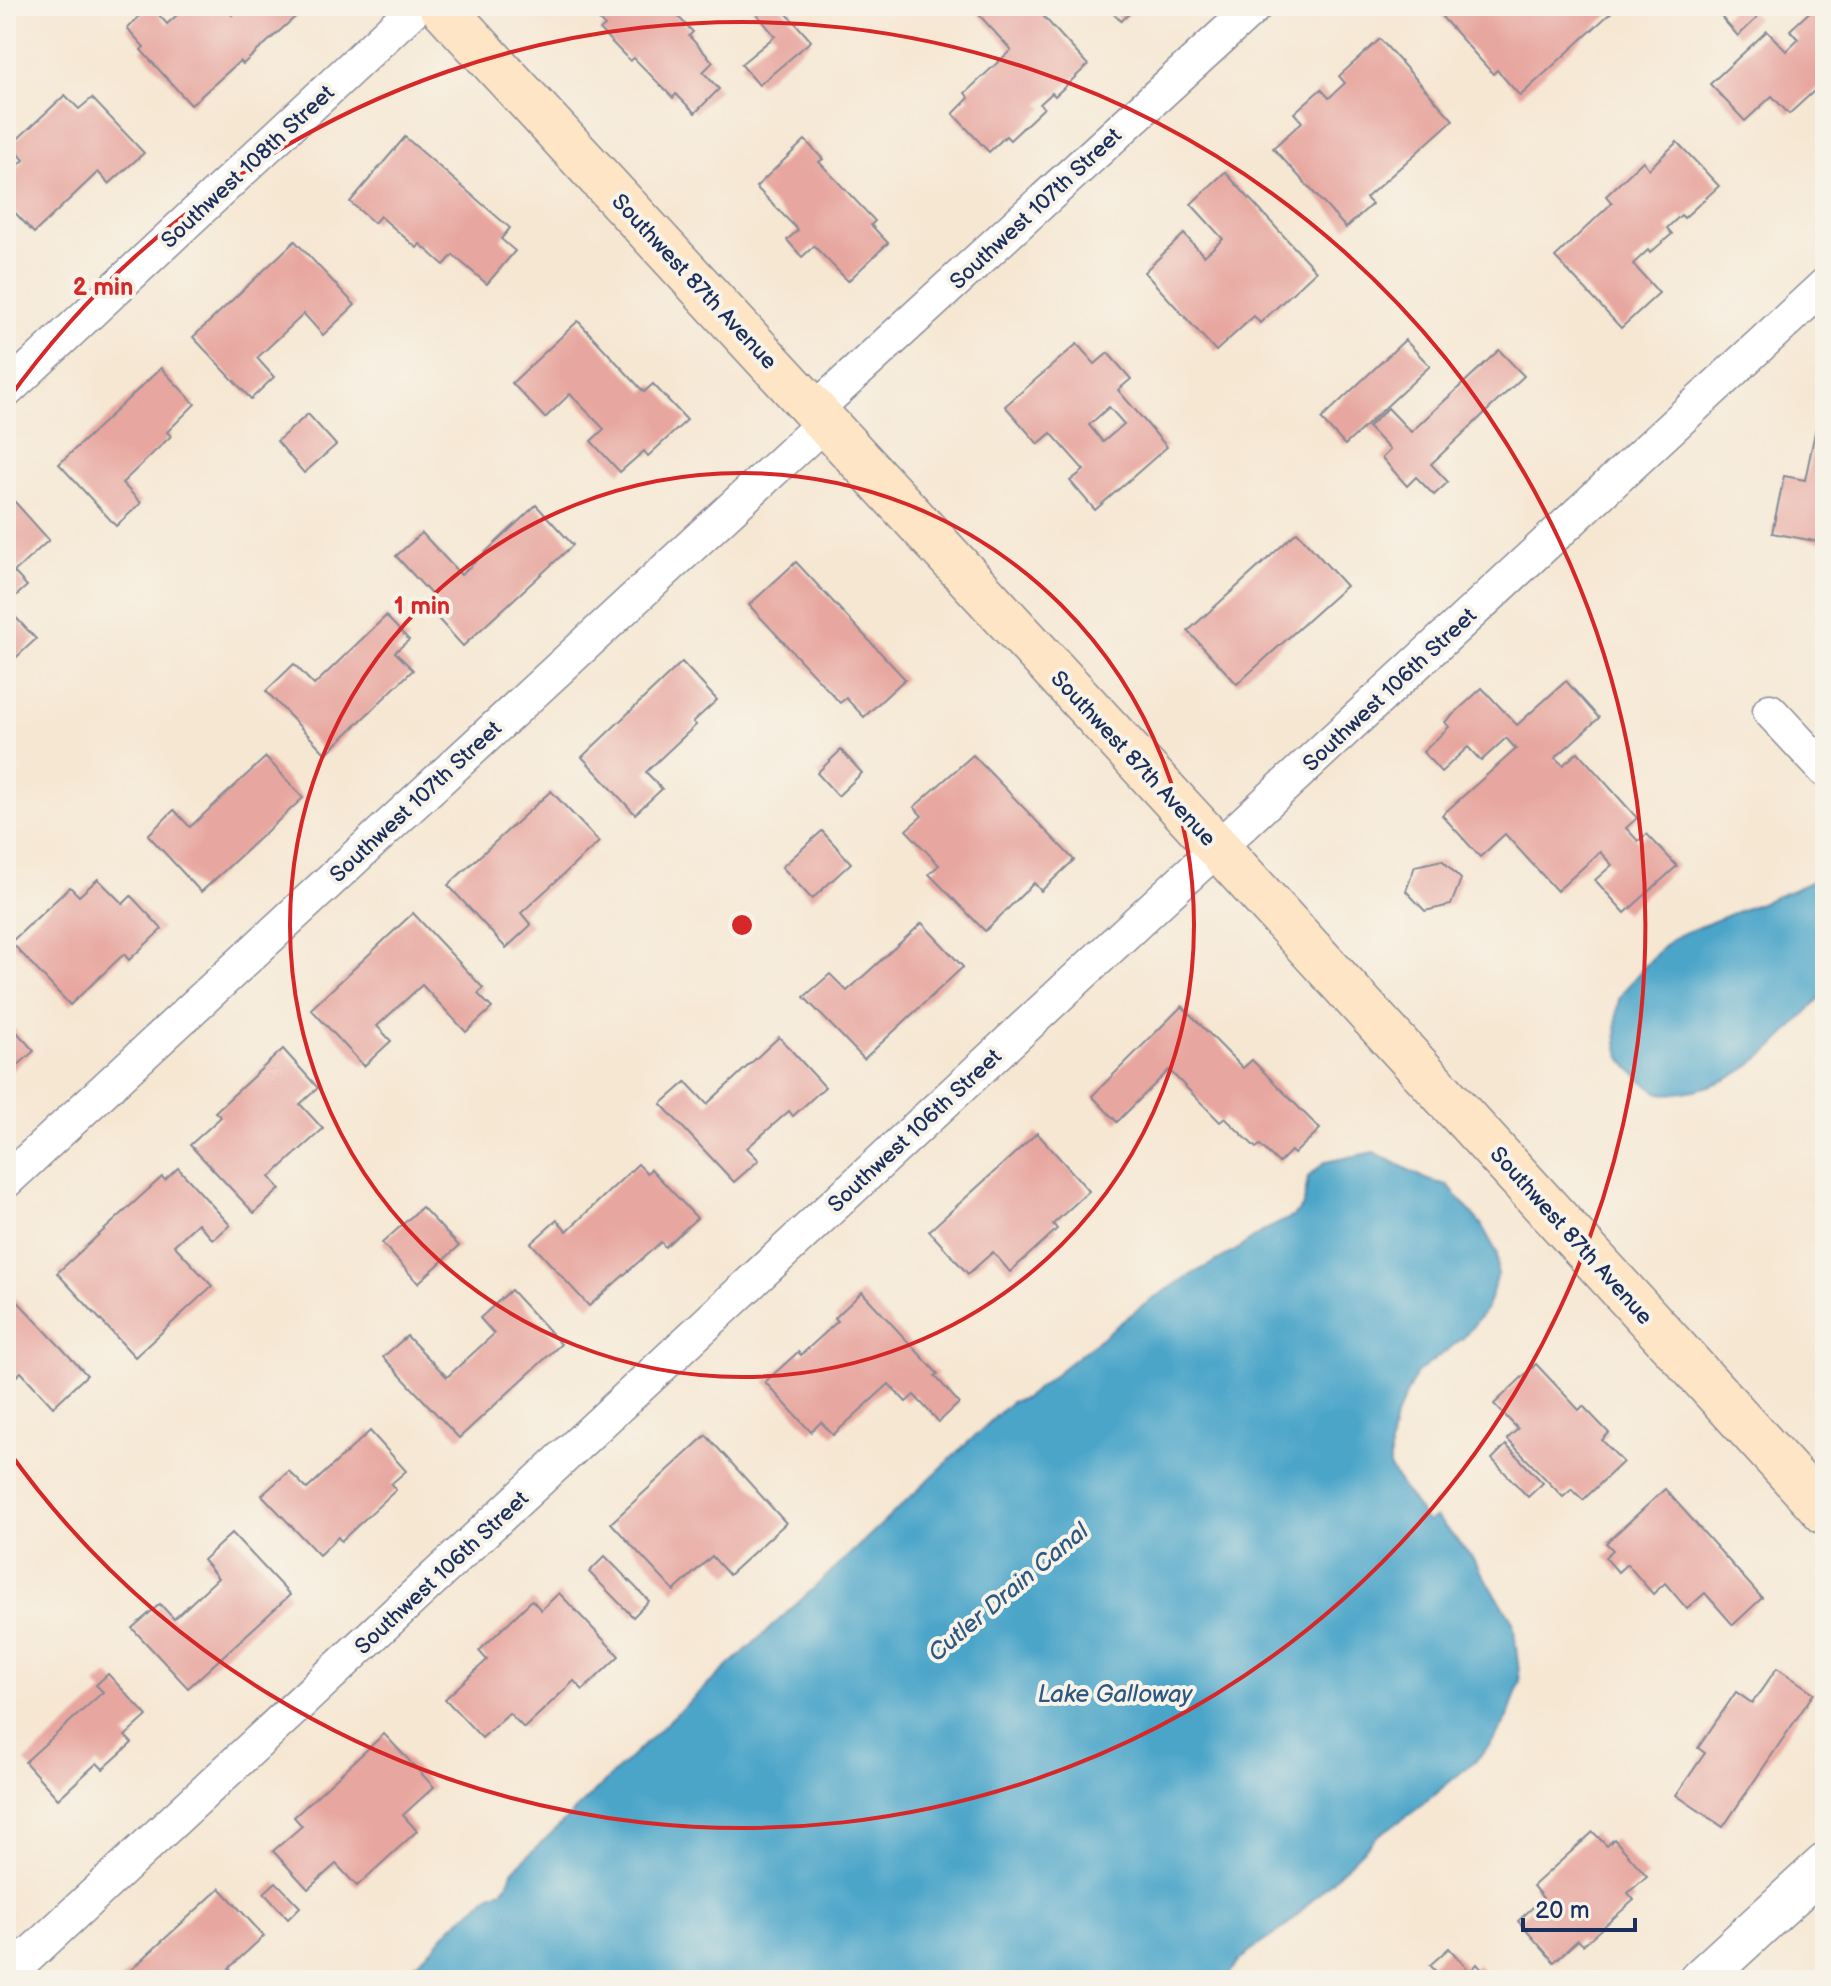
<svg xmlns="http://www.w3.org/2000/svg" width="1831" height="1986" viewBox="0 0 1831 1986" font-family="'Balsamiq Sans',sans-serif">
<rect width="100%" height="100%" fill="#f7f3e8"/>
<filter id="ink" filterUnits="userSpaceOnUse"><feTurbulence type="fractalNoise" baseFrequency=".0125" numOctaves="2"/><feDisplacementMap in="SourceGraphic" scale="16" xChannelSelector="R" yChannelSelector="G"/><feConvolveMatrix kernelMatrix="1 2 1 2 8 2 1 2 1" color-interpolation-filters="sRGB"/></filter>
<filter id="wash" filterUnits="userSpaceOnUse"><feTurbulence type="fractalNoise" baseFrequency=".006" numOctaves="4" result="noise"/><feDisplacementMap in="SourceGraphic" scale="32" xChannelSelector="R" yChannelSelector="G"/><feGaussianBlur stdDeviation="1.8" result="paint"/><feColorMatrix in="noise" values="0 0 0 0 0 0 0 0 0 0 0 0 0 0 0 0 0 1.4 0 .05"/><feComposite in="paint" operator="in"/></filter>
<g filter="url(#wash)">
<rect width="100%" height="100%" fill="#f6e7d3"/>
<!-- water -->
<g fill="#4ba5c9" stroke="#336a94" stroke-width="2">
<path d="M1825,875V992C1797,1023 1760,1067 1720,1082C1706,1088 1674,1096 1660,1093C1652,1091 1624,1064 1621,1057C1615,1045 1615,1008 1620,997C1626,986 1659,950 1669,942C1678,933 1695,929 1707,924C1746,907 1787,895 1825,875Z"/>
<polygon points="1374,1152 1428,1180 1447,1185 1481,1224 1497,1253 1497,1277 1487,1308 1464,1337 1416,1374 1395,1418 1390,1446 1390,1469 1427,1522 1436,1517 1471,1556 1513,1621 1520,1681 1508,1717 1494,1740 1477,1759 1412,1813 1377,1836 1284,1928 1250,1951 1238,1962 1225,1980 397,1980 434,1947 450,1928 491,1894 502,1890 508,1883 512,1871 675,1715 813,1589 1011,1402 1025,1398 1138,1309 1185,1278 1233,1252 1265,1230 1292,1217 1301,1209 1304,1203 1308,1177 1325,1162"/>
</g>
<g id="blocks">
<!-- building -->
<g fill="#e7a69f" fill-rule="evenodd">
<polygon points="151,6 167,24 187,6 224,6 232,15 242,6 302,6 304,9 243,64 240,61 191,105 141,50 144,47 127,28"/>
<polygon points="586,6 668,6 693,32 689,36 713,62 703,72 719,89 695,113 676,94 673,98 634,58 630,61 600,30 605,26"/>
<polygon points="750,6 780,6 811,41 759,85 741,64 775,36"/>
<polygon points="971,6 1034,6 1088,65 1055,96 1052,93 1040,104 1044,108 1010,140 1006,136 989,152 953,114 969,98 965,93 1011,50"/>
<polygon points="1107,6 1138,6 1121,21"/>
<polygon points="1454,6 1614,6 1616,8 1520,96 1497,70 1493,74 1442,17"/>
<polygon points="1735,6 1746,6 1757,18 1738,36 1722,18"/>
<polygon points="1816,6 1825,6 1825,81 1789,114 1772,96 1745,121 1710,84 1767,31 1786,51 1798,39 1790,30"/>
<polygon points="1380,39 1453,120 1366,198 1372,204 1346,228 1273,148 1302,122 1294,113 1321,89 1329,98 1345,83 1339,76"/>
<polygon points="65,95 79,109 92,98 144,153 109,184 98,172 34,233 6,203 6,177 24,160 11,145"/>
<polygon points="405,137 510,228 501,239 515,251 487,284 453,255 444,265 420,244 417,248 380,216 374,223 350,202"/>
<polygon points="805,140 823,159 819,162 875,221 871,225 888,243 848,281 814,246 802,257 787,240 798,230 756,187"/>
<polygon points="1677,142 1719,186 1684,218 1681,215 1667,228 1672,234 1650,253 1648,250 1633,264 1659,293 1621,328 1555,257 1612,203 1606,196 1643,161 1649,169"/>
<polygon points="1225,172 1316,271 1260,323 1254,316 1216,351 1144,272 1184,234 1204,256 1223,239 1191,204"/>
<polygon points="295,241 355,305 323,335 304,314 257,358 274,377 251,399 193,337"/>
<polygon points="578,321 644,392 653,384 687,420 648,456 644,451 620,472 591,441 604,429 570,394 545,418 512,383"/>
<polygon points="1405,340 1430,366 1345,445 1321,419"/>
<path d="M1077,344L1095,364L1108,353L1131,379L1118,390L1167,447L1095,510L1070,481L1084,470L1051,433L1038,444L1005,406ZM1109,407L1124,424L1103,442L1089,425Z"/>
<polygon points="1499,350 1524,376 1431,464 1448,482 1434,495 1416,477 1407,486 1382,458 1390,450 1368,427 1388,408 1411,432"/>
<polygon points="161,368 195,404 167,432 171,436 122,483 141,503 116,526 59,464"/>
<polygon points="1824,389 1825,389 1825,543 1772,533 1784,476 1805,480"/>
<polygon points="308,414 336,445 304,473 277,441"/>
<polygon points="15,502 49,540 14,572 27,586 6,605 6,510"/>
<polygon points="536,505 573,545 463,646 430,610 439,603 396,556 422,533 461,575"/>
<polygon points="1297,532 1346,586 1237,684 1188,631"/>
<polygon points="796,562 905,679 864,717 846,698 840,703 749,605"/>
<polygon points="6,607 36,639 6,667"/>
<polygon points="386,616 409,640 395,652 413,670 326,754 266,691 294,664 314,685"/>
<polygon points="682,662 717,700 693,722 696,725 646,772 662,789 635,814 582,757"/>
<polygon points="1566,681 1599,718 1555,758 1563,765 1578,752 1637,818 1626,828 1638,841 1647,834 1677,866 1625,913 1595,880 1612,865 1600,852 1557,891 1505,834 1480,857 1442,815 1516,749 1506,738 1481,761 1468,747 1441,772 1423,752 1449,727 1445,722 1482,688 1517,725"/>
<polygon points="841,750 862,773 838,796 817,773"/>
<polygon points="973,755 1074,860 1041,891 1034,883 985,931 929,874 939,865 906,830 922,816 914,807"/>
<polygon points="266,757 303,798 201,892 148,835 174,810 190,827"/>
<polygon points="551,791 599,842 521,913 531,925 506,948 448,885"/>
<polygon points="822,831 851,863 812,899 782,867"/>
<polygon points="1442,860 1461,879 1451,905 1425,911 1406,891 1415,866"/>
<polygon points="98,879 123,904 131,896 162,929 129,960 124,954 70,1005 11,942 70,887 79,896"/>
<polygon points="413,913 483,988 478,994 492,1008 466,1032 422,985 377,1026 391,1041 364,1066 311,1009"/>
<polygon points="922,923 963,967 864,1059 804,997 830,974 847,991"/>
<polygon points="1182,1006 1243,1068 1252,1060 1320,1129 1294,1154 1291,1151 1279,1163 1260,1145 1256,1148 1225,1118 1220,1122 1169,1070 1117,1122 1092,1096"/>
<polygon points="6,1020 34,1051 6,1076"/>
<polygon points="779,1037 825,1087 793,1116 789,1111 747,1148 759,1160 734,1182 661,1104 686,1082 707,1104"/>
<polygon points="283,1049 318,1088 300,1104 323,1129 270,1177 280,1189 254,1213 190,1145 221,1117 215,1112"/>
<polygon points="1037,1133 1089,1191 1053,1224 1057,1229 1010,1272 993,1252 968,1274 929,1231"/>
<polygon points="638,1164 647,1173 651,1169 697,1218 665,1247 661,1242 589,1306 531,1243 557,1220 567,1231"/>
<polygon points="178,1168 230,1225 213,1240 198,1223 174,1245 212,1286 135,1357 57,1273 162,1177 165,1180"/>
<polygon points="422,1207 459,1246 418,1283 382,1243"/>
<polygon points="6,1289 87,1375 53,1407 21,1372 6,1386"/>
<polygon points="511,1290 561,1344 459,1438 383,1357 407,1336 447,1377 494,1334 480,1318"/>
<polygon points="862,1292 938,1374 935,1376 959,1403 939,1422 914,1395 906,1402 889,1384 833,1435 821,1422 811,1432 765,1382 798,1352 801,1355 838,1321 835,1318"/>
<polygon points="1536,1364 1579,1410 1583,1406 1609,1433 1602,1440 1623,1462 1583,1500 1572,1489 1563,1497 1507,1439 1518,1429 1494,1404"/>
<polygon points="370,1431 406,1471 391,1484 396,1490 341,1541 338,1537 319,1555 262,1495 289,1471 307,1489"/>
<polygon points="706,1435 786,1523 729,1575 712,1556 674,1591 611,1523"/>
<polygon points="1506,1445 1543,1483 1528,1497 1492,1459"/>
<polygon points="1665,1489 1762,1598 1733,1625 1705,1593 1687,1609 1665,1583 1653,1594 1627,1564 1618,1572 1605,1557 1613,1550 1606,1543"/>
<polygon points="232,1533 290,1595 188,1688 132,1628 160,1604 174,1619 218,1578 203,1560"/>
<polygon points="605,1556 649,1601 633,1617 589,1572"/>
<polygon points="559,1593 619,1656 583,1690 574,1681 524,1728 509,1713 482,1738 445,1699 487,1660 479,1651 532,1600 541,1610"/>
<polygon points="1777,1668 1814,1693 1723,1827 1676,1795 1705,1753 1698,1748 1736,1692 1752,1703"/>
<polygon points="108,1674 147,1716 125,1736 132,1743 103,1769 97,1763 58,1799 25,1762 103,1692 96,1685"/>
<polygon points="384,1734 434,1787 403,1815 417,1831 357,1886 336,1864 308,1889 273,1851 302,1826 294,1817"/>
<polygon points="1593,1832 1607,1846 1614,1839 1647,1876 1628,1893 1634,1900 1583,1945 1578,1940 1554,1962 1518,1921 1543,1898 1533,1886"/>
<polygon points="276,1882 300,1907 288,1919 264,1893"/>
<polygon points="220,1888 264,1936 229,1968 240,1980 120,1980"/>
<polygon points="1449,1948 1470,1972 1477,1964 1491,1980 1444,1980 1430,1965"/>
</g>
</g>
</g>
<g filter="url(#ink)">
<use href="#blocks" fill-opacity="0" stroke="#888b98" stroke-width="2"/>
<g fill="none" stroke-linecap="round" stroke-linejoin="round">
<defs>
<g id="minor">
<polyline points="6,391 417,6"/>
<polyline points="815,410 1255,6"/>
<polyline points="1770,711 1825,770"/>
<polyline points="6,1181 825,422"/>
<polyline points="6,1977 1159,902 1825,285"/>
</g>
<polyline id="tertiary" points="1700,1980 1825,1865"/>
<polyline id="secondary" points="441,6 1218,848 1825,1512"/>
</defs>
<!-- minor casing -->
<use href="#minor" stroke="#888b98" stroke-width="37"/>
<!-- tertiary casing -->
<use href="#tertiary" stroke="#888b98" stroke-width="45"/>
<!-- secondary casing -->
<use href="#secondary" stroke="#888b98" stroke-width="47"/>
<!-- minor -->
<use href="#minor" stroke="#fff" stroke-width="34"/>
<!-- tertiary -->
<use href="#tertiary" stroke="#fff" stroke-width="42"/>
<!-- secondary -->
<use href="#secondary" stroke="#fde5c5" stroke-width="44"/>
</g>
</g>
<!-- distance rings -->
<g fill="none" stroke="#d62828" stroke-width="4">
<circle cx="742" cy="925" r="452"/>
<path d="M7 401A903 903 0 1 1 7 1449"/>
</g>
<g text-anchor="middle" stroke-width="8" stroke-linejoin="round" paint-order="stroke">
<!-- street labels -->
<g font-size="22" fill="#1b2f5e" stroke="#f7f3e8">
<text transform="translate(247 166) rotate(-43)" y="8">Southwest 108th Street</text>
<text transform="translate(1035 208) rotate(-43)" y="8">Southwest 107th Street</text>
<text transform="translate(695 281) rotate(47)" y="8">Southwest 87th Avenue</text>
<text transform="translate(1389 689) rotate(-43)" y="8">Southwest 106th Street</text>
<text transform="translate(1134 758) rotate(47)" y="8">Southwest 87th Avenue</text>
<text transform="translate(415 801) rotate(-43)" y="8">Southwest 107th Street</text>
<text transform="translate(914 1130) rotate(-43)" y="8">Southwest 106th Street</text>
<text transform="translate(1572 1235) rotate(48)" y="8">Southwest 87th Avenue</text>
<text transform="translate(441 1572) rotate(-43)" y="8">Southwest 106th Street</text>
</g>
<!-- water labels -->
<g font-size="24" font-style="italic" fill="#2c5883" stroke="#f7f3e8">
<text transform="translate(1008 1592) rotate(-40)" y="8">Cutler Drain Canal</text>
<text x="1115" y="1702">Lake Galloway</text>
</g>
</g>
<circle cx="742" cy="925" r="12" fill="#d62828" stroke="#f7f3e8" stroke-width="4"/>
<g font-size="24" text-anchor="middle" font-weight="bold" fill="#d62828" stroke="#f7f3e8" stroke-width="8" stroke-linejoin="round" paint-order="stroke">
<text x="103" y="295">2 min</text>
<text x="422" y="614">1 min</text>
</g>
<!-- margin -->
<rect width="1831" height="1986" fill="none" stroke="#f7f3e8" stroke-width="32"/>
<!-- scale -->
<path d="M1523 1918v12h112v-12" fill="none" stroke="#1b2f5e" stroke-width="4"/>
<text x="1535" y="1918" font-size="24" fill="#1b2f5e" stroke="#f7f3e8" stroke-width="6" paint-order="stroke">20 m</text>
</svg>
